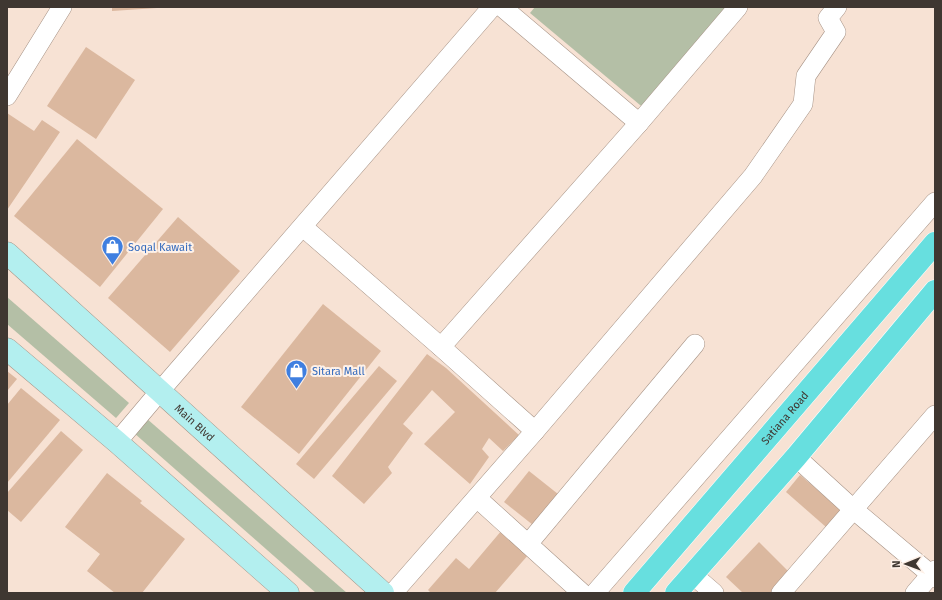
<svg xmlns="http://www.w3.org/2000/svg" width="942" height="600" viewBox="0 0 942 600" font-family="'Fira Sans',sans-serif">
<rect width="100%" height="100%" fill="#f7e2d4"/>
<!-- green -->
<g fill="#b4bfa6">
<polygon points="535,7 730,7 646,110 530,13"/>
<polygon points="7,297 129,403 116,418 7,324"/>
<polygon points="146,418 347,593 316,593 134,433"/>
</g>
<!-- building -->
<g fill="#dbb89f">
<polygon points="112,7 157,7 157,8 112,11"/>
<polygon points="86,47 135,80 96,139 47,106"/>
<polygon points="7,113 34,131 42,120 60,132 7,210"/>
<polygon points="77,139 163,209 100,287 14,216"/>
<polygon points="178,217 240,271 170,352 108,298"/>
<polygon points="323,304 381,351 299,454 241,407"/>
<polygon points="427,354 446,368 519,435 503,451 489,438 482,449 489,457 470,484 424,444 455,412 432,390 403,424 413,433 388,467 392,473 364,504 332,476"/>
<polygon points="379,366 397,381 314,479 296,464"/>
<polygon points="7,371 17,379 7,391"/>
<polygon points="21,388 60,420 7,483 7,405"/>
<polygon points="61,431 83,450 21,522 7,510 7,493"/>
<polygon points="529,471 558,494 533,525 504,502"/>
<polygon points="107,473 142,501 140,503 185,539 142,593 115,593 87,571 100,554 65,527"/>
<polygon points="800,475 841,510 826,527 786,492"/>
<polygon points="502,530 529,554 495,593 431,593 428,590 456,558 469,569"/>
<polygon points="759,542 790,573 771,593 743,593 726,577"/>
</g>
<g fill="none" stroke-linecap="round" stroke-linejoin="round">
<defs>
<g id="minor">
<polyline points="502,7 639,123"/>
<polyline points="7,96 62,7"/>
<polyline points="303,227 441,347 535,431"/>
<polyline points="441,347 639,123 738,7"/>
<polyline points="117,442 160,391 492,7"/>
<polyline points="796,457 853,509 935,578"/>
<polyline points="477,498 582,593"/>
<polyline points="528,544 695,344"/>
<polyline points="692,574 714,593"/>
<polyline points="393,593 535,431 753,176 803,104 806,76 836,32 828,18 837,7"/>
<polyline points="595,593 935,202"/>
<polyline points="781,593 935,415"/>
<polyline points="915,593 935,570"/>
</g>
<g id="secondary">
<path id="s1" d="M7,253L383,593"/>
<polyline points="7,349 117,442 288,593"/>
</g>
<g id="primary">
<path id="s2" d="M634,593L935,243"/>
<polyline points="676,593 796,457 935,291"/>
</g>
</defs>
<!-- minor casing -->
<use href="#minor" stroke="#a69285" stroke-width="20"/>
<!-- secondary casing -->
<use href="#secondary" stroke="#a69285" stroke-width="23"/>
<!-- primary casing -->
<use href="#primary" stroke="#fff" stroke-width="23"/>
<!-- minor -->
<use href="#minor" stroke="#fff" stroke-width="19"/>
<!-- secondary -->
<use href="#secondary" stroke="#b3efef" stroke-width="22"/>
<!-- primary -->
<use href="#primary" stroke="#67dfdf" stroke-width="22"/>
</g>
<!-- icons -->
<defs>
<symbol id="shop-pin" viewBox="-11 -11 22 30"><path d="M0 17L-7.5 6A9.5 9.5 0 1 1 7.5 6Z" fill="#3f7fe0" stroke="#fef1e8"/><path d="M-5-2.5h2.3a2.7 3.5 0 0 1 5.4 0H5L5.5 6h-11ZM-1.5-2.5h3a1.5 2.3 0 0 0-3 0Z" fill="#fff"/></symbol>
</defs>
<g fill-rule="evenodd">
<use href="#shop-pin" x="100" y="234" width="25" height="34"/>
<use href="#shop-pin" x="284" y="358" width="25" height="34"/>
</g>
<g text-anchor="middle" stroke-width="4" stroke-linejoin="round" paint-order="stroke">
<!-- shop labels -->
<g font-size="11" fill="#366cbe" stroke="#fef1e8" text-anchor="start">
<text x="128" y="251">Soqal Kawait</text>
<text x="312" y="375">Sitara Mall</text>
</g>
<!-- street labels -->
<g font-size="11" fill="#3f3731" stroke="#fef1e8">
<text dy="4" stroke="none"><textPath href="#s2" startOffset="231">Satiana Road</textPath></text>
<text dy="4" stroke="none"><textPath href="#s1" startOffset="253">Main Blvd</textPath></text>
</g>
</g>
<!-- border -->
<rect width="942" height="600" fill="none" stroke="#3f3731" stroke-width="16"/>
<!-- north arrow -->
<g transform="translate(906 564) rotate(269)" stroke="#fef1e8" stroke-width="3" paint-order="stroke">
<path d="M0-3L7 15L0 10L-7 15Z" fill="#3f3731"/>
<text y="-6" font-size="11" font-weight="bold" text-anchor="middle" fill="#3f3731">N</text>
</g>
</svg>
